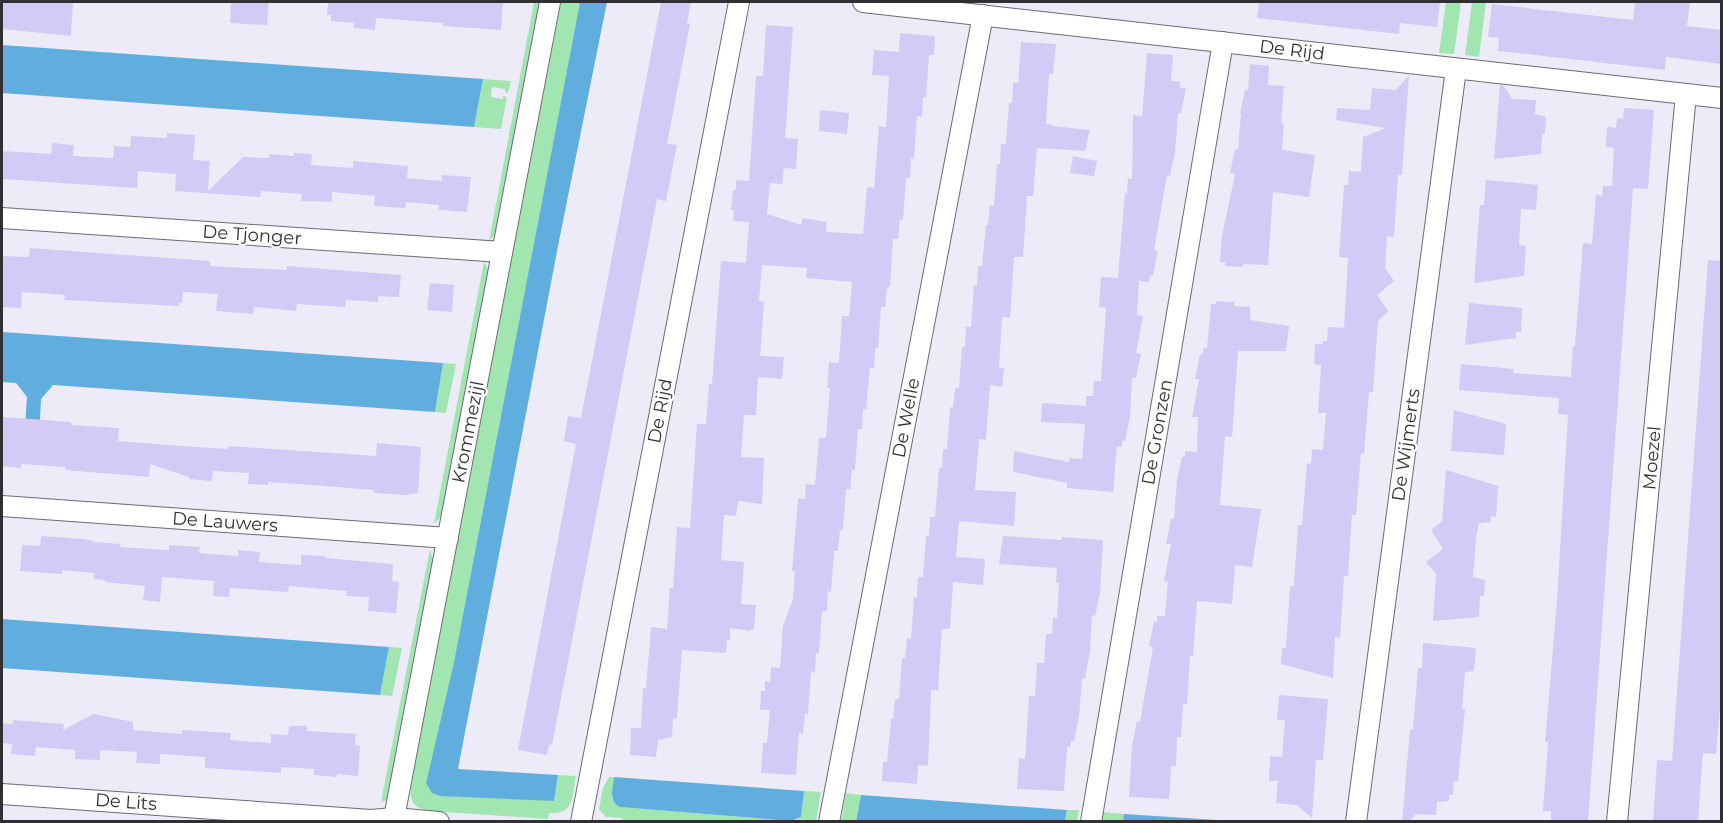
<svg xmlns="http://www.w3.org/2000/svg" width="1723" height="823" viewBox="0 0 1723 823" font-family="Montserrat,sans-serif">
<rect width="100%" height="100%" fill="#eeebf8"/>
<!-- green -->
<g fill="#a1e5b1">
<polygon points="534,2 540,2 496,233 489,241"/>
<path d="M561,2H580L454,662L426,783L554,801L558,775L576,776C572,796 575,815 549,813L548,819L431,811C414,808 409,803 411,785Z"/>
<polygon points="1446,2 1461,2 1454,54 1439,53"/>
<polygon points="1472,2 1486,2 1479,57 1465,55"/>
<polygon points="483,79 511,81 508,93 505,92 505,89 492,87 491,97 503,99 503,96 507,97 501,129 474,127"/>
<polygon points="484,262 489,271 442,516 434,524"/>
<polygon points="443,363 456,364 446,413 435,412"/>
<polygon points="430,549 433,560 387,800 381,802"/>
<polygon points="389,647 402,648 392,696 380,695"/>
<polygon points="609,777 614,777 612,799 620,807 791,821 621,821 622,818 606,817 599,809 603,788"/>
<polygon points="804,791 821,792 816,821 792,822 801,817"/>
<polygon points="846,793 861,795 856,820 858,821 841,822"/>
<polygon points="1067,810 1079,810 1077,821 1065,822"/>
<polygon points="1103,812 1124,814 1123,821 1102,822"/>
</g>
<!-- water -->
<g fill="#60aede">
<polygon points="580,2 607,2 559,241 458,769 558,775 554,801 440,796 432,793 426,783 454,662"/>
<polygon points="2,45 483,79 474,127 2,93"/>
<polygon points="2,332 443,363 435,412 53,385 41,399 39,441 24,440 27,397 16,383 2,382"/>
<polygon points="2,619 389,647 380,695 2,668"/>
<path d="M614,777L804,791L801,817L791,821L620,807C608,802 613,788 614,777Z"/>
<polygon points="861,795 1067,810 1065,821 856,821"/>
<polygon points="1124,814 1233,821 1123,821"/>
</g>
<!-- building -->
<g fill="#d4caf6">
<polygon points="2,2 73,2 71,36 2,29"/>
<polygon points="231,2 269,2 267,25 230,23"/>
<polygon points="328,2 503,2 501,30 443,26 443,23 376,18 375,30 354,28 354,23 331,21 331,15 327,15"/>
<polygon points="661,2 691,2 687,23 690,24 667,144 677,145 666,201 657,199 552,745 549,744 547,755 518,750 576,444 564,441 568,416 581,418"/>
<polygon points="1259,2 1440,2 1437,27 1400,23 1399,34 1257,18"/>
<polygon points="1635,2 1690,2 1687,26 1722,30 1722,64 1666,57 1665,70 1508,52 1498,51 1499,38 1488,37 1492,4 1633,20"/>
<polygon points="766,25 793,27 785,138 798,139 796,169 784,168 782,184 770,183 767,214 801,225 803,218 826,222 826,232 863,234 867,187 874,188 879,126 886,127 889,76 872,75 874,50 899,52 900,33 935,36 934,55 929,55 926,98 923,97 922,117 917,116 914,159 911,158 910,178 906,178 903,220 900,219 898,239 893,239 890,287 887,287 885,307 881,307 878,348 875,348 874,368 870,368 866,409 863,409 862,429 858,429 855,470 852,470 850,489 846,489 843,530 840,530 838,551 834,551 831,592 828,591 827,611 822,611 819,653 816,653 815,673 811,671 808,714 805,714 803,734 799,732 796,775 761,773 763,743 767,743 770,710 760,710 761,691 765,691 765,681 770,682 771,667 780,668 783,626 793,599 795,571 792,571 798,498 805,499 806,484 815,485 819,438 826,438 830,388 827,388 829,362 839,363 842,316 849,316 852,282 806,278 807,268 762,265 759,301 764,302 760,356 784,357 782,379 758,377 756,415 744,415 741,457 764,458 762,504 738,501 736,516 724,515 721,560 744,562 741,604 756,605 754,629 751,629 751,631 730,628 730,640 727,640 726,653 682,650 677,719 673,718 672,737 658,740 656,757 630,755 631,728 641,728 643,688 646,688 651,627 667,629 670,588 673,588 677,527 690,528 697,424 706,424 709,384 712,384 721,261 746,263 749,222 733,221 734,210 731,210 733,190 736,190 736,180 749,181 756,76 763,76"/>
<polygon points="1021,42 1056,44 1053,74 1049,74 1046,124 1052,125 1052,126 1090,130 1085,151 1037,148 1033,196 1027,196 1023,257 1014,257 1010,318 1002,317 999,368 1004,368 1002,387 990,385 986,440 979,439 975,490 1016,492 1014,526 959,521 956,557 985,559 983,585 953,582 950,629 942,629 938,690 931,690 928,766 918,765 917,784 882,781 883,762 887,762 891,719 893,719 895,699 899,699 902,658 905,658 907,638 911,639 914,597 917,597 918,577 923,577 926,536 929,536 930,517 935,517 939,468 942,468 943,449 947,449 950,407 953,408 955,388 959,388 962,347 965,347 966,327 971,327 974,285 977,286 978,266 982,266 986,225 988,225 990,205 994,206 997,164 1000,164 1001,144 1006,144 1009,103 1012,103 1013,83 1018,83"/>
<polygon points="1147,53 1173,55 1171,81 1180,81 1180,88 1186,88 1181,113 1178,113 1175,152 1170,176 1167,175 1154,250 1158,251 1153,275 1150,275 1149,282 1139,281 1137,315 1143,316 1136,353 1141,354 1136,378 1132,378 1130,417 1125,441 1122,440 1122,447 1117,446 1113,492 1067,488 1067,483 1013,472 1014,451 1069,462 1069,458 1082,459 1085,424 1041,422 1042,403 1086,406 1086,396 1093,396 1094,381 1101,381 1106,308 1099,307 1101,277 1118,278 1125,193 1127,193 1128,179 1132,179 1133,115 1142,116"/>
<polygon points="1250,64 1269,66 1268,85 1284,86 1281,123 1284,124 1282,150 1315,155 1309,197 1273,192 1268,265 1243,264 1243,267 1225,266 1225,262 1220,262 1222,236 1235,174 1230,173 1235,149 1238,149 1241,114 1240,114 1245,90 1248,90"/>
<polygon points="1409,75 1402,175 1398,175 1394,237 1387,236 1385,268 1394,281 1377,295 1388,311 1378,321 1373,392 1369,392 1364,454 1361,453 1356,515 1352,515 1348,576 1344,576 1340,638 1335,637 1333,678 1281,664 1282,648 1286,648 1290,586 1294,586 1298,525 1302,525 1307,463 1311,464 1312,449 1323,450 1326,413 1318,413 1321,365 1314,364 1315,344 1323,344 1323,341 1327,341 1328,327 1344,328 1348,258 1339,257 1344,185 1348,185 1349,171 1361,172 1363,137 1386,128 1336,120 1337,108 1370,110 1372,88 1396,90"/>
<polygon points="1500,85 1504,86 1512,99 1536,100 1535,114 1546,117 1545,134 1542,134 1541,154 1494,159"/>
<polygon points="1624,108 1654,110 1648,189 1633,188 1588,822 1559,822 1551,821 1551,811 1543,811 1548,742 1545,742 1557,600 1568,415 1558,414 1559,398 1459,390 1461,364 1514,369 1513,373 1571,377 1573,346 1575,346 1583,243 1592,244 1596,195 1602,196 1603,186 1612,186 1614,148 1606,147 1607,127 1616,128 1617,118 1623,119"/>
<polygon points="820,110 849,113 847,134 819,131"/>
<polygon points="167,133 195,135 193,160 210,161 208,191 243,157 269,158 269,154 294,156 294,153 312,154 311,165 353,168 353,161 408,166 407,178 442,181 442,175 471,177 467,212 439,210 439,205 406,202 405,208 374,206 375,196 332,192 332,202 301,201 302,194 261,191 260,197 175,191 176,174 138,171 137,188 2,179 2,151 51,154 52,143 74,145 73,156 113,158 114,146 130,147 131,136 167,138"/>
<polygon points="1073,156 1097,161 1094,176 1070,173"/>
<polygon points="1486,180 1538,185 1536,210 1521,209 1519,245 1526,246 1524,276 1474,283 1480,205 1484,205"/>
<polygon points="30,248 210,261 210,266 287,270 287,266 401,275 399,297 378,296 378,302 346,300 345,307 297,304 296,311 254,307 253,314 216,311 218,294 183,292 182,303 179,303 179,306 64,300 65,295 22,292 21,308 2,307 2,256 29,257"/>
<polygon points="1708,260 1722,261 1722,685 1716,754 1703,753 1698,822 1653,822 1657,760 1672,761"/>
<polygon points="430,283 454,285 452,312 427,310"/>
<polygon points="1216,301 1234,302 1234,306 1250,307 1250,320 1289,326 1286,351 1238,351 1232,437 1225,436 1220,505 1261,509 1252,567 1235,565 1232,604 1197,601 1193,656 1190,656 1187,704 1183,704 1181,737 1177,737 1176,766 1171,766 1169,799 1129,797 1132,745 1137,721 1140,722 1153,647 1149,646 1154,622 1157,622 1157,616 1165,616 1168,582 1164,581 1171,544 1166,544 1171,519 1174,519 1177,479 1182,457 1185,457 1185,451 1197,452 1198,417 1192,417 1199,379 1195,379 1200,354 1203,355 1203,348 1207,348 1211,304 1216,304"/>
<polygon points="1469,303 1522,308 1521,332 1516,332 1516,338 1465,345"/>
<polygon points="1454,410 1506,424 1504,455 1451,451"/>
<polygon points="2,417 71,422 71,425 119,428 118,441 168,445 228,449 229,446 376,456 377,443 421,447 418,493 406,495 374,493 374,490 325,486 268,482 268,485 248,484 249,473 213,471 212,481 189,479 189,477 150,464 149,477 65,470 65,467 21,464 21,468 2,466"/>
<polygon points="1446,470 1498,486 1496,517 1491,516 1491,522 1479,523 1476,537 1473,577 1485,580 1484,596 1480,596 1479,617 1433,621 1436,574 1426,562 1443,549 1431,530 1442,521"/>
<polygon points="41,536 85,539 96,542 120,544 120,547 169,550 169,545 200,547 199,553 238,556 238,550 260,552 259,562 301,565 301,555 325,556 325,558 393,564 392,581 399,582 396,613 368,611 369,597 346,596 347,591 289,586 288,592 230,588 229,597 213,596 214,581 162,577 160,602 143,600 145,586 105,582 105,580 94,579 94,573 62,570 62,574 20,571 22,545 40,546"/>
<polygon points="1003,536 1062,540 1062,537 1103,540 1100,593 1095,616 1092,615 1090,650 1085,679 1082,678 1079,717 1074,741 1071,741 1070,747 1067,747 1064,791 1017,789 1019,758 1025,759 1029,696 1035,696 1037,663 1044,663 1046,634 1052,634 1053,618 1057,618 1059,583 1056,582 1057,568 999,564"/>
<polygon points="1423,643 1476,648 1474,671 1465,672 1462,709 1465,709 1458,781 1454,781 1453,795 1449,795 1449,801 1437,802 1436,815 1416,814 1409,822 1402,822 1410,729 1413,729 1418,668 1422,668"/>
<polygon points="1279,695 1328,699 1323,760 1316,760 1312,818 1297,805 1276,803 1278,781 1269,781 1270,756 1282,757 1285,720 1277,720"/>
<polygon points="94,714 133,722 133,730 182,734 182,730 231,733 230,740 271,743 271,734 288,735 289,726 307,726 307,731 356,734 355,745 360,746 358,776 337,774 337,777 314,775 314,769 281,767 281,773 205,768 205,757 160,754 160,764 136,763 137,752 100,750 100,760 75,759 75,750 36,747 35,756 11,754 12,744 2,743 2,723 13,724 13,720 64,724 63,730"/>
</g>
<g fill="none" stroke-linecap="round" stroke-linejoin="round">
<defs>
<g id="street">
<polyline points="863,2 1722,98"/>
<polyline points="2,218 502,252"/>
<polyline points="2,506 448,538"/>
<polyline points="2,794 371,820 394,818 439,822"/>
<polyline points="394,818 550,2"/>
<polyline points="581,822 739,2"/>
<polyline points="829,822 983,15"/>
<polyline points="1091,822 1223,42"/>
<polyline points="1356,822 1456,69"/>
<polyline points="1617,822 1686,94"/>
</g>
</defs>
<!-- street casing -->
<use href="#street" stroke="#6c6a75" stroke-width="22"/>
<!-- street -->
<use href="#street" stroke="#fff" stroke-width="20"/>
</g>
<g text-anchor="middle" stroke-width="4.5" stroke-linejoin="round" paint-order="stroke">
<!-- street labels -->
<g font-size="18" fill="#302f34" stroke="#fff">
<text transform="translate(1292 50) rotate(7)" y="6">De Rijd</text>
<text transform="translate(252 235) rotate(4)" y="6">De Tjonger</text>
<text transform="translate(660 411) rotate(-79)" y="6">De Rijd</text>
<text transform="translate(906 418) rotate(-79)" y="6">De Welle</text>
<text transform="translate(468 432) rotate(-79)" y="6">Krommezijl</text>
<text transform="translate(1157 432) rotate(-80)" y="6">De Gronzen</text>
<text transform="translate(1406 445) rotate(-82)" y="6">De Wijmerts</text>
<text transform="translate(1652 458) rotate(-85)" y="6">Moezel</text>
<text transform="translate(225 522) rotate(4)" y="6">De Lauwers</text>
<text transform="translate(126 802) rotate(4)" y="6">De Lits</text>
</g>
</g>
<!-- border -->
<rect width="1723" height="823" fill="none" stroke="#302f34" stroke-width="6"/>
</svg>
